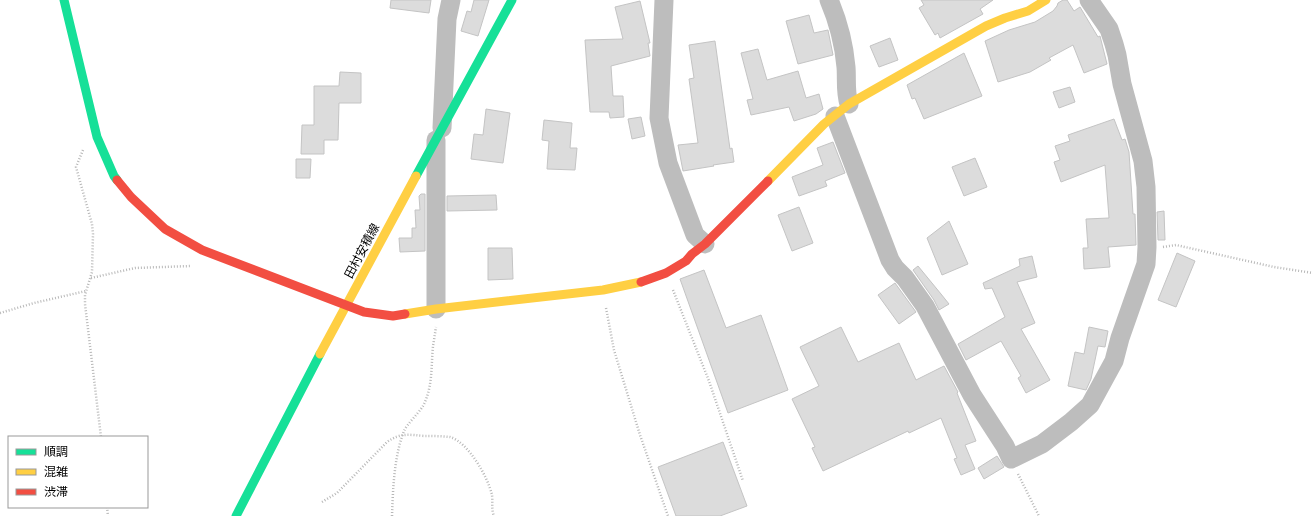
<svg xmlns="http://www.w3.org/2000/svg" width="1313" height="516" viewBox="0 0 1313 516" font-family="'Fira Sans Condensed','Noto Sans JP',sans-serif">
<rect width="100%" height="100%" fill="#fff"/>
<!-- building -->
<g fill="#dcdcdc" stroke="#c4c4c4">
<polygon points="391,0 431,0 429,13 390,8"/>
<polygon points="474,0 489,0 478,36 461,31 467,11 471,12"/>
<polygon points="921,0 993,0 980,9 983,14 940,38 938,33 935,35 919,8 924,5"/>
<polygon points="1063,0 1067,0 1074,11 1080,7 1098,37 1100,36 1107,64 1084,73 1073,45 1049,58 1051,60 1030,72 998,82 985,41 1009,30 1035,22 1053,11 1057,6 1058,3"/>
<polygon points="640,1 650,43 648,43 650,56 611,66 613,96 623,96 624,117 610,118 609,112 590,112 585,40 623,39 615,7"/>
<polygon points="809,15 814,33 828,30 833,55 798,64 786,21"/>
<polygon points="890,38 898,60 879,67 870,46"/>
<polygon points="715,41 730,149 732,148 734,162 713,165 714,166 683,171 678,145 698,143 689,79 694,78 689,45"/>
<polygon points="758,49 767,80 798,71 806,98 819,94 823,109 816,114 794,121 789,107 751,115 747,100 753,99 741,53"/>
<polygon points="964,53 982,96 924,119 915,98 912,99 907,85"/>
<polygon points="340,72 361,73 361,103 339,103 338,140 324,140 324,154 301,154 302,125 314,125 314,86 339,86"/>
<polygon points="1070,87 1075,102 1059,108 1053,92"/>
<polygon points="486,109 510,113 503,163 471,159 474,134 483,135"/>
<polygon points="641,117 645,136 632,139 628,119"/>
<polygon points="1114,119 1122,140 1125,139 1129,152 1133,214 1135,214 1136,245 1108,247 1110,267 1084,269 1083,248 1088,248 1086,219 1109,218 1105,165 1061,182 1054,162 1060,160 1055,146 1070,141 1068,135"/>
<polygon points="544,120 572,123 570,148 577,148 575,170 547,169 549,141 542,140"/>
<polygon points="833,142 845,173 825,181 827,186 799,196 792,177 823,165 817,148"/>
<polygon points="975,158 987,187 964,196 952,167"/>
<polygon points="296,159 311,159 310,178 296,178"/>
<polygon points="421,194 425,194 425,251 400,252 399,238 412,238 412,228 416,228 415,210 420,210 419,196"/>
<polygon points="496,195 497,210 447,211 447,196"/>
<polygon points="799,207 813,243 792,251 778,215"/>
<polygon points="1164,211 1165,240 1158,240 1157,212"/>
<polygon points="949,221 968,264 942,275 927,238"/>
<polygon points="488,248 512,248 513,279 488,280"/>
<polygon points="1177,253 1195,261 1176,307 1158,300"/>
<polygon points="1032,256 1037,277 1017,282 1035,323 1021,329 1050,380 1026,393 1018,378 1021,376 1001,341 966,360 958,344 1005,317 992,288 985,289 983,283 1020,266 1019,259"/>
<polygon points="918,266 941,294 949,304 939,310 934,300 913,270"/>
<polygon points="704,270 726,328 761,315 788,390 728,413 680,279"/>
<polygon points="895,283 916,312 899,324 878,295"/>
<polygon points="841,327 858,362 899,343 916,380 944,366 958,392 957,393 976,441 965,445 975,469 961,475 954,459 957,458 941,418 909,433 908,431 823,471 812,448 815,447 792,399 819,386 800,347"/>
<polygon points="1089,327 1108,331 1105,347 1098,346 1091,379 1086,390 1068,386 1075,352 1084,354"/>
<polygon points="723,442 747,506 720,516 676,516 658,467"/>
<polygon points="997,456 1004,467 984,479 978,468"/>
</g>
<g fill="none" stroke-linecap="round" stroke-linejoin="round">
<!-- path -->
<g stroke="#b8b8b8" stroke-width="2.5" stroke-dasharray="1 2" stroke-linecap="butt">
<polyline points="83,150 76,167 92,224 93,234 92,272 85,295 85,304 101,437"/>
<polyline points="1163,247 1176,245 1274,267 1313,273"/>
<polyline points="91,278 135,268 191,266"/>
<polyline points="673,290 709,381 743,481"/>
<polyline points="606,308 614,350 640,435 668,516"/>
<polyline points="0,313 34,303 86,291"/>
<polyline points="1018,474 1039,516"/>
<path d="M322,502L337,493L387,442C401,432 410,435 425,436C433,436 442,436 450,437C468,442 488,477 492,495C493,502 491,509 494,516"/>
<polyline points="107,507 108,516"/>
<path d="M392,516C393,488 394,457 404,431C407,424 418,414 423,406C433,387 431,366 433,346C434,340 435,334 436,327"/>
</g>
<!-- street -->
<g stroke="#bdbdbd" stroke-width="19">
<polyline points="664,0 659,118 668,163 695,235 705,244"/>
<path d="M829,0C838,21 844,44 846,67C847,79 845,92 849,104"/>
<polyline points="835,116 890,260 895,268 905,278 925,306 972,395 1005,446 1011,459 1042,444 1071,422 1090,405 1114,361 1120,338 1146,264 1147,247 1146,187 1143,161 1122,84 1117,55 1114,44 1109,29 1089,0"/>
<polyline points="442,128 447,19 451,0"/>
<polyline points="436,140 436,309"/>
</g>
<!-- fast -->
<g stroke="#16e098" stroke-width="9">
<polyline points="64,0 97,137 114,176 117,180"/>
<polyline points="416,176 512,0"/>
<polyline points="236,516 320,354"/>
</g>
<!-- slow -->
<g stroke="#ffcf43" stroke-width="9">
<polyline points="768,181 824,124 849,104 986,26 1005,18 1028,11 1046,0"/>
<polyline points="405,314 436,309 603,290 641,282"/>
<polyline points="320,354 416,176"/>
</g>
<!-- jam -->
<g stroke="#f24e42" stroke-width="9">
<polyline points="117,180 131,197 165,229 202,250 364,312 393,316 405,314"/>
<polyline points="641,282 666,273 686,261 692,254 705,244 768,181"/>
</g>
</g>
<g text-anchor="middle" stroke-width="3" stroke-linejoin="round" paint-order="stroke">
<!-- street labels -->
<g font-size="12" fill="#000" stroke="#fff">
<text transform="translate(362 251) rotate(-62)" y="4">田村安積線</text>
</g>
</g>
<!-- legend -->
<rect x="8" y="436" width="140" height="72" fill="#ffffff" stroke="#999999"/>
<rect x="16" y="449" width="20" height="6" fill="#16e098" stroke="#999999"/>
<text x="44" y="456" font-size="12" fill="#000000">順調</text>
<rect x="16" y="469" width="20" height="6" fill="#ffcf43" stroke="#999999"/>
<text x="44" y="476" font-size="12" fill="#000000">混雑</text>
<rect x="16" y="489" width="20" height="6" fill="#f24e42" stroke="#999999"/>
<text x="44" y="496" font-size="12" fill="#000000">渋滞</text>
</svg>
